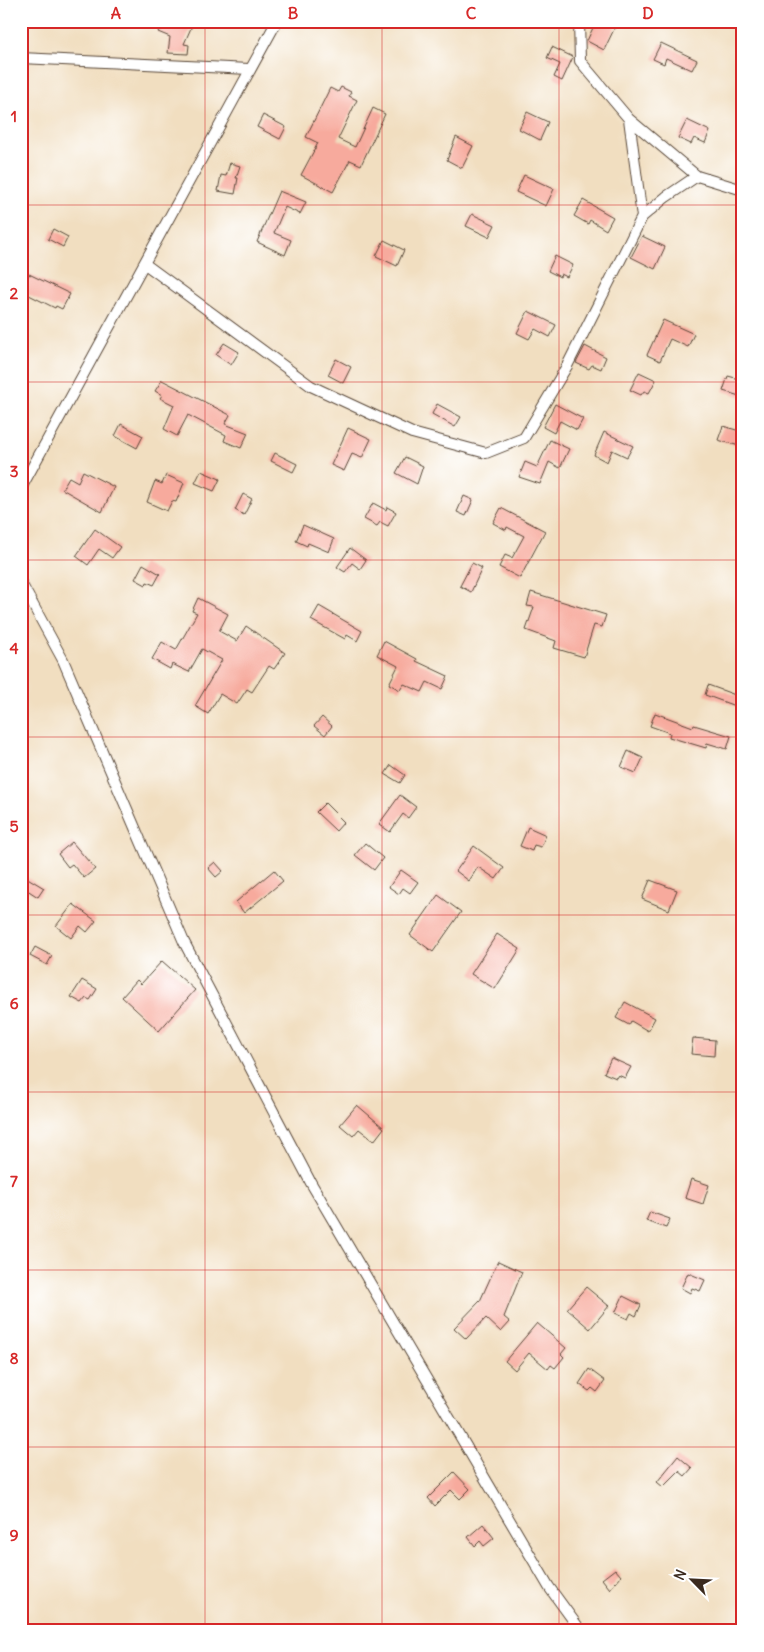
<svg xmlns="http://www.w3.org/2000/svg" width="764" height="1652" viewBox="0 0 764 1652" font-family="Delius,sans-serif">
<rect width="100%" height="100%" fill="#fff"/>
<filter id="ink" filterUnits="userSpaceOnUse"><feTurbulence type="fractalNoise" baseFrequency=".02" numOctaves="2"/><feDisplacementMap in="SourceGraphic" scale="10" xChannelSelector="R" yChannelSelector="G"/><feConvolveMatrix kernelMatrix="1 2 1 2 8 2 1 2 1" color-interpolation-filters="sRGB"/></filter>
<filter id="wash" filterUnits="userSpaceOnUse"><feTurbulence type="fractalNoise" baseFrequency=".0096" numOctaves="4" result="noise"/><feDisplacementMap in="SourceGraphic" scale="20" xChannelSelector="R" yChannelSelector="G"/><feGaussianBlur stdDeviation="1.12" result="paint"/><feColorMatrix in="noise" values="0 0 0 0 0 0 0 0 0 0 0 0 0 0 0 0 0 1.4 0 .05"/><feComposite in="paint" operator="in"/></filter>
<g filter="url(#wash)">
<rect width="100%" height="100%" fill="#f1dec0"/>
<g id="blocks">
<path fill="#f7aa9d" d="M 163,21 L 194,21 L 184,44 L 189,45 L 188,54 L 168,53 L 170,37 L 158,32 Z
M 596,21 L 618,21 L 604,50 L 587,41 Z
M 661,43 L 697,60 L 692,70 L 666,58 L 664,64 L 653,59 Z
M 552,47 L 573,57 L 562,81 L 554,77 L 560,64 L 547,58 Z
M 341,87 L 351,92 L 349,96 L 357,100 L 338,139 L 355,147 L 373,108 L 385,114 L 361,165 L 350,160 L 333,192 L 301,175 L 318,143 L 306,137 L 330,88 L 338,92 Z
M 527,112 L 548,122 L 540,140 L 519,129 Z
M 263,115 L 286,127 L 280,139 L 257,127 Z
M 687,120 L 710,131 L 705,143 L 694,138 L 691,144 L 678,138 Z
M 456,137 L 473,146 L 462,168 L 447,160 Z
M 230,163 L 240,166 L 236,178 L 238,178 L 235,194 L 218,191 L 221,175 L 226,176 Z
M 524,175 L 554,189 L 546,206 L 516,192 Z
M 279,191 L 306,202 L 300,214 L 285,207 L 274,233 L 291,240 L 285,255 L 257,242 Z
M 583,200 L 613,217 L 606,230 L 590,220 L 588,224 L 574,216 Z
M 472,214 L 495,225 L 489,237 L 466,226 Z
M 53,229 L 68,237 L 63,247 L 48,239 Z
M 642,236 L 665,247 L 655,269 L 631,257 Z
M 384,240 L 404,250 L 397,266 L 376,256 Z
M 555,256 L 573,265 L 567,277 L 561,274 L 560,277 L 548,271 Z
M 29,274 L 70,294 L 62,309 L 56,306 L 55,308 L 21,291 Z
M 528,311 L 556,325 L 550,337 L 535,329 L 529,339 L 517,333 Z
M 663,320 L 694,334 L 688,347 L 670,339 L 660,361 L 647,355 Z
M 224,343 L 239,352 L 231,365 L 216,355 Z
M 585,346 L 606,357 L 601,369 L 592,365 L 589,369 L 576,363 Z
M 336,359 L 351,367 L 343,383 L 328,375 Z
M 639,372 L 656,380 L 649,393 L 644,391 L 641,395 L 630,390 Z
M 728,376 L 743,380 L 743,397 L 723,391 Z
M 162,380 L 230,415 L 225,424 L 248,433 L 241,448 L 224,441 L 226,435 L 188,415 L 177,436 L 164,429 L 174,405 L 160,398 L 162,395 L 155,391 Z
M 437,404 L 461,417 L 455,427 L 432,414 Z
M 555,404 L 583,419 L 577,430 L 560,421 L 554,433 L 543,427 Z
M 121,424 L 143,436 L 137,448 L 115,436 Z
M 723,426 L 743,432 L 743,447 L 718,440 Z
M 348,428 L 371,439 L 362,458 L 352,454 L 344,471 L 331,465 Z
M 604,432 L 633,446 L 627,457 L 612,450 L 607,462 L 594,455 Z
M 550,440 L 569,449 L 560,468 L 549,462 L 540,484 L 519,477 L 525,462 L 537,467 Z
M 275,453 L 297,464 L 293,472 L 271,461 Z
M 405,457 L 423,466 L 417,484 L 396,473 Z
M 83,471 L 114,487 L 102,512 L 62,489 L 69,477 L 78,482 Z
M 201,471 L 220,479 L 214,491 L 195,483 Z
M 166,475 L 184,483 L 176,502 L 172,501 L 167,511 L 147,502 L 155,481 L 162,484 Z
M 243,494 L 252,499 L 244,515 L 235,510 Z
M 464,496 L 473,500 L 466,516 L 457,512 Z
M 373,503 L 386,510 L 387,507 L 396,512 L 388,526 L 380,522 L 377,526 L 364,519 Z
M 501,508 L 545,531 L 520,578 L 499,567 L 505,555 L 512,558 L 524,536 L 507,527 L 506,530 L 493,523 Z
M 303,525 L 334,539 L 329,552 L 308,543 L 307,546 L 296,541 Z
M 95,529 L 120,547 L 112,558 L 99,549 L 88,565 L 76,556 Z
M 350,548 L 366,560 L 360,569 L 352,563 L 345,572 L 337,567 Z
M 472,563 L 482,568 L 471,592 L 460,586 Z
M 143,564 L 160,574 L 154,585 L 147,582 L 146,585 L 135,579 Z
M 531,592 L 606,615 L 602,627 L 594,625 L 584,657 L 554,648 L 556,641 L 526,630 L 534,607 L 527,606 Z
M 198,598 L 228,614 L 219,631 L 237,641 L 246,626 L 285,653 L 274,669 L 269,666 L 252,692 L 247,689 L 237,704 L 220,694 L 208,714 L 195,706 L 222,660 L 202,649 L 189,672 L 172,664 L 170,669 L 152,659 L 162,642 L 176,650 L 197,613 L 192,611 Z
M 319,606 L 362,631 L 357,641 L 347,635 L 345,639 L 311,620 Z
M 384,641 L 417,659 L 416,661 L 448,676 L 442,689 L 427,682 L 422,692 L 404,684 L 400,690 L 389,684 L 398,666 L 377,655 Z
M 708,685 L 738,696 L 735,706 L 705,695 Z
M 655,713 L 693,727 L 694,725 L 731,736 L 727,749 L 707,743 L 706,748 L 669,737 L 670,733 L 650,726 Z
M 322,717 L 332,726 L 325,735 L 314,726 Z
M 628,751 L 643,758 L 636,773 L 621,767 Z
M 391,765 L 405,775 L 400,783 L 385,774 Z
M 400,795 L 416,807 L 408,818 L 403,814 L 390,832 L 379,824 Z
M 325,803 L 344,822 L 336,831 L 316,812 Z
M 528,827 L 546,835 L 541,847 L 534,845 L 532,851 L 520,846 Z
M 72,842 L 95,869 L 84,878 L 72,864 L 68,867 L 58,854 Z
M 365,843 L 383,858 L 374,870 L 355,855 Z
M 474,846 L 504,868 L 496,879 L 478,867 L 469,881 L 456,871 Z
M 215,862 L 223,871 L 216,877 L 208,868 Z
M 274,870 L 283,881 L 244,913 L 236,902 Z
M 401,870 L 418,882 L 410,893 L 403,888 L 399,894 L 389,887 Z
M 21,874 L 44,888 L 38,897 L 21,886 Z
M 650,880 L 677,890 L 669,910 L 642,899 Z
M 438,895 L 461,912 L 433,952 L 410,935 Z
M 73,904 L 96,921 L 87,932 L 80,926 L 71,938 L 56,926 Z
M 497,934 L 520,949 L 495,989 L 471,974 Z
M 35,947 L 52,956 L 47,965 L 30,956 Z
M 162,961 L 195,990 L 159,1031 L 122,997 L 137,980 L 141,984 Z
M 82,980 L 97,989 L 90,1000 L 86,998 L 82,1003 L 71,997 Z
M 625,1002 L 655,1018 L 648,1031 L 631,1021 L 629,1025 L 616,1018 Z
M 693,1038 L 715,1040 L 714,1056 L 691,1054 Z
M 611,1058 L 631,1067 L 625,1078 L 618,1075 L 616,1078 L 604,1073 Z
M 357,1105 L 384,1128 L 374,1141 L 359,1129 L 353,1136 L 340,1125 Z
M 691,1179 L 709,1185 L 703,1204 L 685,1198 Z
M 650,1212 L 670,1219 L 666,1228 L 646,1221 Z
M 498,1261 L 522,1272 L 504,1317 L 510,1322 L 501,1332 L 486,1318 L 466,1339 L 454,1328 L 480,1301 Z
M 688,1273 L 705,1280 L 700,1291 L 692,1288 L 690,1293 L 681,1288 Z
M 586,1287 L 609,1306 L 590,1329 L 567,1309 Z
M 623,1296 L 641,1305 L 636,1316 L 631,1313 L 628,1319 L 615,1313 Z
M 537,1323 L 566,1348 L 561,1354 L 564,1357 L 555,1368 L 551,1365 L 548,1369 L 529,1353 L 515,1370 L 505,1361 Z
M 589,1369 L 605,1381 L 597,1392 L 592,1388 L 589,1391 L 579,1384 Z
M 678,1456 L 692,1468 L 685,1476 L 679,1471 L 663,1487 L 657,1482 Z
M 454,1472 L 470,1489 L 460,1499 L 451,1490 L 435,1506 L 428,1498 Z
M 483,1524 L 494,1538 L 484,1546 L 480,1541 L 475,1546 L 468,1537 Z
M 615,1569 L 621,1576 L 610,1589 L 602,1579 Z"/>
</g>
</g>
<g filter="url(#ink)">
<use href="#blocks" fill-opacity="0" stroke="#564536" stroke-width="1"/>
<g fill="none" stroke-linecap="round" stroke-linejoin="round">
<g stroke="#564536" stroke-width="12">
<path id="minor" d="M 579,21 L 580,61 L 629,119 L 697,176
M 21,58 L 249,69
M 642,217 L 666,197 L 697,176 L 743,190
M 145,264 L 311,386 L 412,433 L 486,453 L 524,438 L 567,366 L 642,217 L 629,119
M 21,488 L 277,21
M 21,583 L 63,660 L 184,942 L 311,1183 L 549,1587 L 581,1631"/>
</g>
<use href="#minor" stroke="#fff" stroke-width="10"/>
</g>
</g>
<path fill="none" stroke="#d62828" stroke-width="1" stroke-opacity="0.55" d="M 205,21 L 205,1631M 382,21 L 382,1631M 559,21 L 559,1631M 21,205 L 743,205M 21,382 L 743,382M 21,560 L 743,560M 21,737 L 743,737M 21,915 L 743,915M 21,1092 L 743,1092M 21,1270 L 743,1270M 21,1447 L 743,1447"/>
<rect width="764" height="1652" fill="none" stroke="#fff" stroke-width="55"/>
<g transform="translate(692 1580) rotate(294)" stroke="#ffffff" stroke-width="4" paint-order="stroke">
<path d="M0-4L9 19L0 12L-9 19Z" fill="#3b2a1e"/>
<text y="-8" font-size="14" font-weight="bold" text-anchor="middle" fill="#3b2a1e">N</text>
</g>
<rect x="28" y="28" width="708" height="1596" fill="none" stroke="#d62828" stroke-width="2"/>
<g font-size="16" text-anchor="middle" font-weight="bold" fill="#d62828">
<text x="116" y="19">A</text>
<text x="293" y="19">B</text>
<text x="471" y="19">C</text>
<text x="648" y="19">D</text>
<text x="14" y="122">1</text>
<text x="14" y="299">2</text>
<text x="14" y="477">3</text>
<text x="14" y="654">4</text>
<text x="14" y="832">5</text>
<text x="14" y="1009">6</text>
<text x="14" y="1187">7</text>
<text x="14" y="1364">8</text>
<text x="14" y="1541">9</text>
</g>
</svg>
